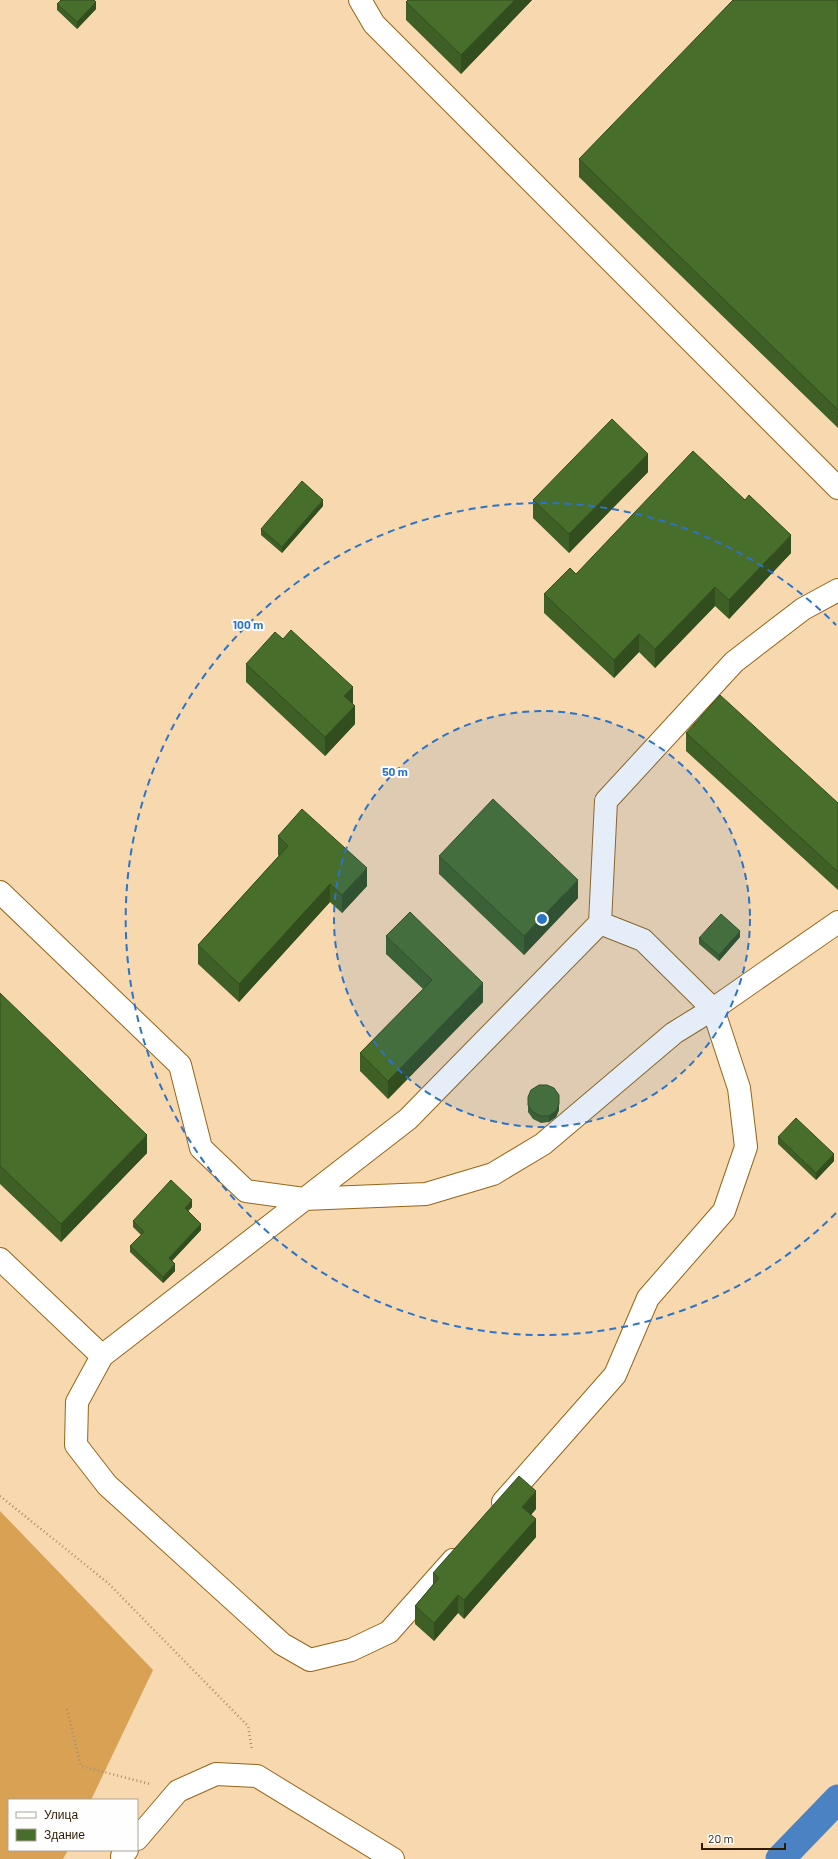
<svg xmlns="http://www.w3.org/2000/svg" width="838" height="1859" viewBox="0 0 838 1859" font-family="Barlow,sans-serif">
<rect width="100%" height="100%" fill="#f7d8af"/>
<path fill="#d8a153" d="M 0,1511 L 153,1670 L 91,1800 L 9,1800 L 9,1850 L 68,1850 L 63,1859 L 0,1859 Z"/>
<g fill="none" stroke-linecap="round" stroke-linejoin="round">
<path stroke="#4b82c3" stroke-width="29" d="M 780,1859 L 838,1799"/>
<g stroke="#95661a" stroke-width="24">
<path id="minor" d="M 360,0 L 374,24 L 838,488
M 0,892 L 180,1065 L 201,1148 L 246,1191 L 304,1199 L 426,1194 L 493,1174 L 543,1144 L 674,1033 L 713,1009 L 838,922
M 0,1259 L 102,1356
M 503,1502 L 615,1375 L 648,1298 L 724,1211 L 746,1147 L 739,1088 L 713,1009 L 643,940 L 600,923
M 453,1560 L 389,1632 L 351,1650 L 310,1660 L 282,1644 L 107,1485 L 76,1445 L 77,1402 L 102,1356 L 408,1119 L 600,923 L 606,801 L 734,662 L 803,609 L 838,590
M 137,1839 L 178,1791 L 216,1774 L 257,1776 L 393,1859
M 122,1856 L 127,1850"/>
</g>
<path stroke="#a88e6a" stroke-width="2.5" stroke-dasharray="1 3" stroke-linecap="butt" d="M 0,1496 L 108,1583 L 248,1726 L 252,1750
M 67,1709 L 81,1766 L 150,1784"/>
<use href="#minor" stroke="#fff" stroke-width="22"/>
</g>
<path fill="#3e5f25" d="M 532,0 L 461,74 L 406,20 L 406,2 Z
M 838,0 L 838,428 L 579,177 L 579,159 Z
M 57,4 L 96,9 L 77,29 L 57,10 Z
M 648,472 L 569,553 L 533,518 L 533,500 Z
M 323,506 L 282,553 L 261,535 L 261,529 Z
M 791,553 L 729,619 L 715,606 L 655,668 L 639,652 L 614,678 L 544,613 L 544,594 L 576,574 Z
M 246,664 L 353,704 L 355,724 L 325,756 L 246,682 Z
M 686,733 L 838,803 L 838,890 L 686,751 Z
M 278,836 L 367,886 L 342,913 L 330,902 L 239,1002 L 198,964 L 198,945 L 279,856 L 278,855 Z
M 439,856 L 578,898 L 524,955 L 439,874 Z
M 386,936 L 483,1002 L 388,1099 L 360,1071 L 360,1053 L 423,989 L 386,954 Z
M 740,937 L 719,961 L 699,944 L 699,938 Z
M 0,993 L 147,1153 L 61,1242 L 0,1184 Z
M 528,1097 L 559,1110 L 556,1117 L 549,1122 L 541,1123 L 533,1119 L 528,1112 Z
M 778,1137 L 834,1161 L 816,1180 L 778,1144 Z
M 192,1207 L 188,1211 L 201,1230 L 172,1261 L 175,1271 L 163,1283 L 130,1252 L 130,1246 L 141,1235 L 133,1227 L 133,1221 Z
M 536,1509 L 531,1515 L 536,1537 L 464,1619 L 458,1613 L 434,1641 L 415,1624 L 415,1606 L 433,1584 L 433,1573 Z"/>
<path fill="#324d1e" d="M 515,0 L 532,0 L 461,74 L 461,55 Z
M 96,2 L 96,9 L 77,29 L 77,22 Z
M 648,454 L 648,472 L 569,553 L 569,534 Z
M 323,500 L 323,506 L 282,553 L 282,547 Z
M 791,535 L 791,553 L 729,619 L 729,600 Z
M 715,587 L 715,606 L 655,668 L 655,649 Z
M 639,634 L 639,652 L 614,678 L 614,660 Z
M 353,687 L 353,705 L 344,696 Z
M 355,706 L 355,724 L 325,756 L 325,737 Z
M 367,868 L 367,886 L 342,913 L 342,895 Z
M 578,880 L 578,898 L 524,955 L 524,936 Z
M 330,884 L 330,902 L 239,1002 L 239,984 Z
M 740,931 L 740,937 L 719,961 L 719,955 Z
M 483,983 L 483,1002 L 388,1099 L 388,1081 Z
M 559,1104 L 559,1110 L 556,1117 L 549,1122 L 549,1116 Z
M 147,1135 L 147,1153 L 61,1242 L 61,1224 Z
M 834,1154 L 834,1161 L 816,1180 L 816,1173 Z
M 192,1200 L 192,1207 L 185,1214 L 185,1208 Z
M 201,1224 L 201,1230 L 169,1264 L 169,1258 Z
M 175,1264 L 175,1271 L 163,1283 L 163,1277 Z
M 536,1491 L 536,1509 L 522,1525 L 522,1507 Z
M 536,1519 L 536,1537 L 464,1619 L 464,1600 Z
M 458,1595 L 458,1613 L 434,1641 L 434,1623 Z"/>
<path fill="#486e2b" stroke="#324d1e" d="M 61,0 L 94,0 L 96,2 L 77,22 L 57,4 Z
M 408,0 L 515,0 L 461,55 L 406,2 Z
M 733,0 L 838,0 L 838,410 L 579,159 Z
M 612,419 L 648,454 L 569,534 L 533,500 Z
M 693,451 L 745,500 L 749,495 L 791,535 L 729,600 L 715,587 L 655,649 L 639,634 L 614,660 L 544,594 L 570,568 L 576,574 Z
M 302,481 L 323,500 L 282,547 L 261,529 Z
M 291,630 L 353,687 L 344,696 L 355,706 L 325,737 L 246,664 L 275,632 L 283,639 Z
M 720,695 L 838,803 L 838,872 L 686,733 Z
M 493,799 L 578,880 L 524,936 L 439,856 Z
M 302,809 L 367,868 L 342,895 L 330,884 L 239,984 L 198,945 L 288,846 L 278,836 Z
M 410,912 L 483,983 L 388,1081 L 360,1053 L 432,980 L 386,936 Z
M 721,914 L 740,931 L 719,955 L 699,938 Z
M 0,993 L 147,1135 L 61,1224 L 0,1166 Z
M 539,1085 L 547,1085 L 554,1088 L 559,1095 L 559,1104 L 556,1111 L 549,1116 L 541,1116 L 533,1112 L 528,1105 L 528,1097 L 531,1090 Z
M 796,1118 L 834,1154 L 816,1173 L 778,1137 Z
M 171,1180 L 192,1200 L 185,1208 L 201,1224 L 169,1258 L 175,1264 L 163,1277 L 130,1246 L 144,1232 L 133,1221 Z
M 519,1476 L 536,1491 L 522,1507 L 536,1519 L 464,1600 L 458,1595 L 434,1623 L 415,1606 L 439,1578 L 433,1573 Z"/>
<circle cx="542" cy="919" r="208" fill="#2c74c5" fill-opacity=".12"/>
<g fill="none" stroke="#2c74c5" stroke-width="2" stroke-dasharray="7 5">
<circle cx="542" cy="919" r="208"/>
<path d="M836 1213A416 416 0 1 1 836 625"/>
</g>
<circle cx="542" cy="919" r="6" fill="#2c74c5" stroke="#fefefe" stroke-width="2"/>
<g font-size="12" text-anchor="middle" font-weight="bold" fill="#2c74c5" stroke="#fefefe" stroke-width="4" stroke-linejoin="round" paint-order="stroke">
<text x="248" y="629">100 m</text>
<text x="395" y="776">50 m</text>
</g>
<rect x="8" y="1799" width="130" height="52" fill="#fefefe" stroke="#aba398"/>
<rect x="16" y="1812" width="20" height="6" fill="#ffffff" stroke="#aba398"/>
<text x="44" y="1819" font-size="12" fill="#2f1b00">Улица</text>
<rect x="16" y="1829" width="20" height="12" fill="#486e2b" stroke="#aba398"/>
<text x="44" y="1839" font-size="12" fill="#2f1b00">Здание</text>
<path d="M702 1843v6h83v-6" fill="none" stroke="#2f1b00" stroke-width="2"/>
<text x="708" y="1843" font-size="12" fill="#2f1b00" stroke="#fefefe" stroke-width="3" paint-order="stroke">20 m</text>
</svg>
